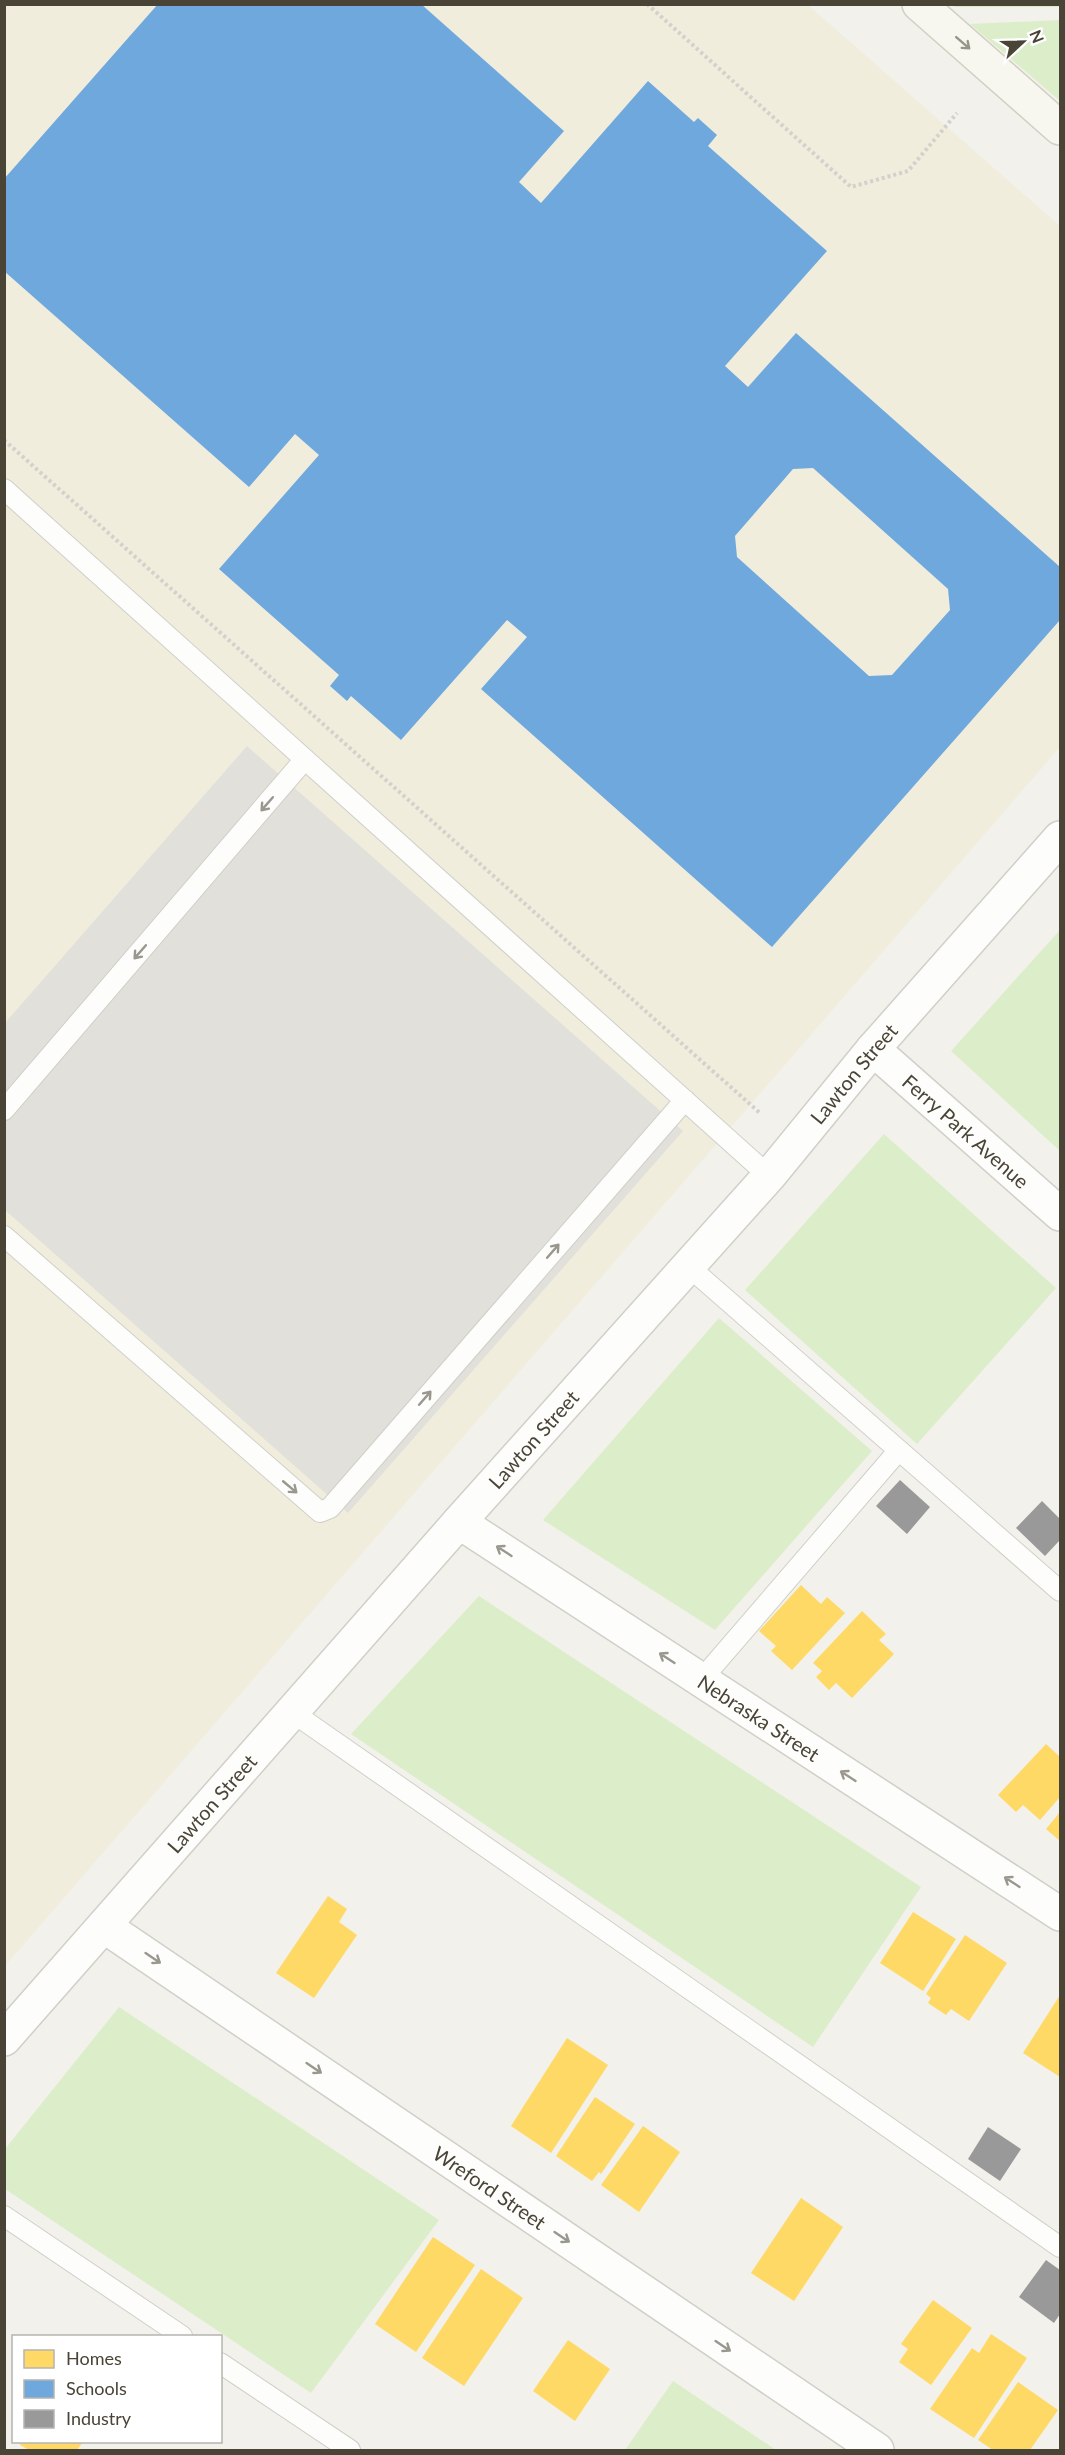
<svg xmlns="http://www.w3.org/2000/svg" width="1065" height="2455" viewBox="0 0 1065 2455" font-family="Lato,sans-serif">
<rect width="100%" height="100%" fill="#f2f1eb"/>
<path fill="#f0eddd" d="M 5,5 L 808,5 L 1060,226 L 1060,747 L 5,1966 Z"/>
<path fill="#dceec9" d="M 1060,4 L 1060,7 L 955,7 L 953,5 Z
M 1060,20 L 1060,101 L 970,24 Z
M 1060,930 L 1060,1151 L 951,1051 Z
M 884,1134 L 1056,1288 L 917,1444 L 745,1290 Z
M 719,1318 L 872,1451 L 715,1630 L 543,1520 Z
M 479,1596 L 921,1887 L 813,2047 L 351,1734 Z
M 119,2007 L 439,2220 L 311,2393 L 5,2189 L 5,2149 Z
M 673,2381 L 776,2450 L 625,2450 Z"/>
<path fill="#e1e0da" d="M 247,746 L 683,1131 L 348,1513 L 5,1210 L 5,1023 Z"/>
<path fill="#ffd966" d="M 801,1585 L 821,1604 L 827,1597 L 845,1613 L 792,1670 L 771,1651 L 776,1646 L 759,1631 Z
M 862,1611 L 886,1634 L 879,1640 L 894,1654 L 852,1698 L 836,1683 L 829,1690 L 816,1677 L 822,1671 L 813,1663 Z
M 1046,1744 L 1060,1757 L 1060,1797 L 1040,1820 L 1023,1805 L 1016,1812 L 998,1795 Z
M 1060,1812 L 1060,1841 L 1046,1829 Z
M 328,1896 L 347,1909 L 339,1922 L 357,1935 L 314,1998 L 276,1973 Z
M 913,1912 L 956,1939 L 923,1991 L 880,1963 Z
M 965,1935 L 1007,1963 L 969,2021 L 951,2009 L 946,2015 L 928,2003 L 931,1998 L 926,1994 Z
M 1060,1995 L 1060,2077 L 1023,2053 Z
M 567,2038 L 608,2065 L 551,2153 L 511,2126 Z
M 595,2097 L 635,2124 L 601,2174 L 599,2172 L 592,2181 L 556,2156 Z
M 643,2126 L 680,2152 L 639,2212 L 601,2185 Z
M 801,2198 L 843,2227 L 794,2301 L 751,2273 Z
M 433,2237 L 475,2265 L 416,2352 L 375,2324 Z
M 481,2269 L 523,2298 L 464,2386 L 422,2358 Z
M 933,2300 L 972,2328 L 931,2385 L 899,2362 L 908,2349 L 901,2344 Z
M 991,2334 L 1027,2358 L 974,2438 L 930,2409 L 972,2348 L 979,2353 Z
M 568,2340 L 610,2369 L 575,2421 L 533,2391 Z
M 1018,2382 L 1058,2410 L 1030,2450 L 993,2450 L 978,2440 Z
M 22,2442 L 83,2442 L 77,2450 L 29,2450 L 20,2445 Z"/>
<path fill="#6fa8dc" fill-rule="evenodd" d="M 158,4 L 421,4 L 564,131 L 519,182 L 541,203 L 648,81 L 694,122 L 698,118 L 717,135 L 708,146 L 827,251 L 725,366 L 748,387 L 796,333 L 1060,567 L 1060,620 L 772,947 L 481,689 L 527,637 L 507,620 L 401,740 L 351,696 L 347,701 L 330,686 L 339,675 L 219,569 L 319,455 L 295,434 L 249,487 L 4,271 L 4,179 ZM 813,468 L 948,589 L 950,610 L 892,675 L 869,676 L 737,557 L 735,536 L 793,469 Z"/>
<path fill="#999" d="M 900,1480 L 930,1507 L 907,1534 L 876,1506 Z
M 1042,1501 L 1060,1519 L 1060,1540 L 1045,1556 L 1016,1528 Z
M 988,2127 L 1021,2149 L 1000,2181 L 968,2159 Z
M 1046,2260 L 1060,2270 L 1060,2314 L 1054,2323 L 1019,2297 Z"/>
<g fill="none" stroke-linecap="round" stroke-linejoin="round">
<g stroke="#d0cfc8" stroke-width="22">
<path id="service" d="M 4,489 L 769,1176
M 4,1110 L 305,759
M 4,1236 L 320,1512 L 330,1508 L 685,1100
M 688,1266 L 1060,1591
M 701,1680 L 899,1450
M 292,1712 L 1060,2247
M 4,2216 L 182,2336
M 220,2363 L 350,2450"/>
</g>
<g stroke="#d0cfc8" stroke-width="36">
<g id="minor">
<path id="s1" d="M 873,1049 L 1060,1214"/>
<path id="s2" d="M 459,1522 L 1060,1914"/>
<path id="s3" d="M 104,1926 L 877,2450"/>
<path id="s4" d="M 4,2039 L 459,1522 L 769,1176 L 873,1049 L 1060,838"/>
</g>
</g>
<g stroke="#d2cfc2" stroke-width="36">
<path id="secondary" d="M 919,4 L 1060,128"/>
</g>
<path stroke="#d2d1ca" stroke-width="4" stroke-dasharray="3 3" stroke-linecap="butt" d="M 647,4 L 851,187 L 908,171 L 957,113
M 4,440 L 761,1114"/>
<use href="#service" stroke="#fdfdfc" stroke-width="20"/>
<use href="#minor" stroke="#fdfdfc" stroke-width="33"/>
<use href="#secondary" stroke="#f7f6ef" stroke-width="33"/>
</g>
<defs><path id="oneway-shaft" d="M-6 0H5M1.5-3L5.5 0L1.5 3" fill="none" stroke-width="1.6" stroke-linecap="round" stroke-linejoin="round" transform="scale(1.5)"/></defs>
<use stroke="#979489" href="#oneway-shaft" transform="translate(963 43) rotate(41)"/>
<g stroke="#9a978f">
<use href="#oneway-shaft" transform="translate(267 804) rotate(131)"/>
<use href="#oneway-shaft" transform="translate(140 952) rotate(131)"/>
<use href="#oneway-shaft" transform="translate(553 1251) rotate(-49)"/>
<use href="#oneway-shaft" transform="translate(425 1398) rotate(-49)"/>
<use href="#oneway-shaft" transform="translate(290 1487) rotate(40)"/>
<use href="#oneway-shaft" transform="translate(504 1551) rotate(-147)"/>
<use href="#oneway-shaft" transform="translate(667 1658) rotate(-147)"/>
<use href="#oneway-shaft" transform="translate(848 1776) rotate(-147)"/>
<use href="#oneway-shaft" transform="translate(1012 1882) rotate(-147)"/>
<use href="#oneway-shaft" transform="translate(153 1958) rotate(34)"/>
<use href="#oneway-shaft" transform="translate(314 2068) rotate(34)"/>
<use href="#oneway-shaft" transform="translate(562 2237) rotate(34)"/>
<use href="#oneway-shaft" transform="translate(723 2346) rotate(34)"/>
</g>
<g text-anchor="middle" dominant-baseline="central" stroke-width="6" stroke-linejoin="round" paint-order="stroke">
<g font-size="20" fill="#494436" stroke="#fff">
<text stroke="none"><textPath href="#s4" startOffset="1286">Lawton Street</textPath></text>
<text stroke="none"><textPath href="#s1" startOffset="124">Ferry Park Avenue</textPath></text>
<text stroke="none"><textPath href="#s4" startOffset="800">Lawton Street</textPath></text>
<text stroke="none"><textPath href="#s2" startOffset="358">Nebraska Street</textPath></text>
<text stroke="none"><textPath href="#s4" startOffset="314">Lawton Street</textPath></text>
<text stroke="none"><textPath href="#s3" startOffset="466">Wreford Street</textPath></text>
</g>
</g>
<rect width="1065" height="2455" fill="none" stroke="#494436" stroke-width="12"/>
<rect x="12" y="2335" width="210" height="108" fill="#ffffff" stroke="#b6b4af" stroke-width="1.5"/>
<rect x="24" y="2350" width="30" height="18" fill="#ffd966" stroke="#b6b4af" stroke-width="1.5"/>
<text x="66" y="2365" font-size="18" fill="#494436">Homes</text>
<rect x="24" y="2380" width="30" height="18" fill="#6fa8dc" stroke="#b6b4af" stroke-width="1.5"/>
<text x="66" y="2395" font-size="18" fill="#494436">Schools</text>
<rect x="24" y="2410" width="30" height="18" fill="#999999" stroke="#b6b4af" stroke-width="1.5"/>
<text x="66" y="2425" font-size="18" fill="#494436">Industry</text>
<g transform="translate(1023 42) rotate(68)" stroke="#ffffff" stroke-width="4.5" paint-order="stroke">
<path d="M0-4.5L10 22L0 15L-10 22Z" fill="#494436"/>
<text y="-9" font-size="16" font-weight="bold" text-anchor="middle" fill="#494436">N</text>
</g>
</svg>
